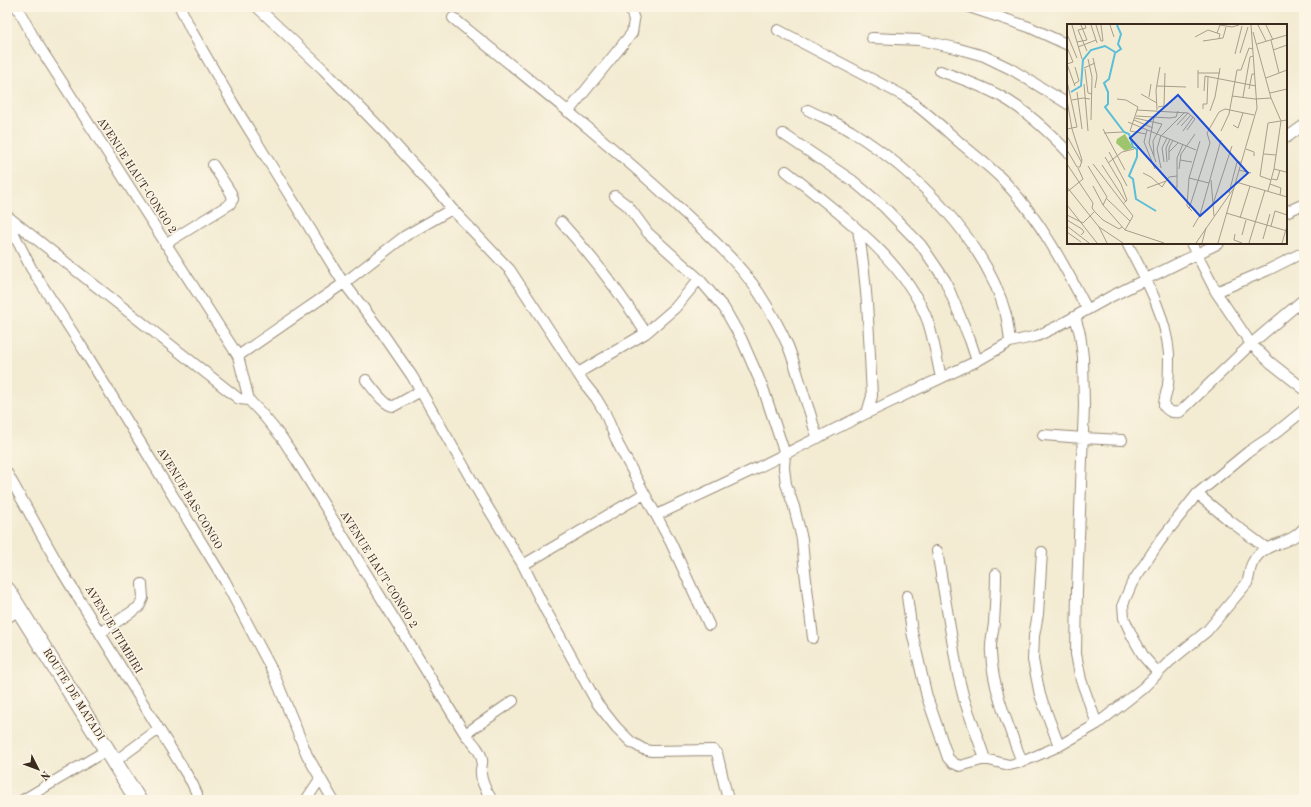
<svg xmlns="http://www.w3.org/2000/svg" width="1311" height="807" viewBox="0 0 1311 807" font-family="'Old Standard TT',serif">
<rect width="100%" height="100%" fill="#fcf5e5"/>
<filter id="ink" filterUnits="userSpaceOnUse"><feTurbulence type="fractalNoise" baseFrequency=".025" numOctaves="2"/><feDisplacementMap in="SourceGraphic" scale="8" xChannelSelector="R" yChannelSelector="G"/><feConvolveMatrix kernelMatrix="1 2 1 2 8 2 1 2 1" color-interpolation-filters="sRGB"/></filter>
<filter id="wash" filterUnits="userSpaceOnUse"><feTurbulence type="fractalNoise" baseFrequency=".012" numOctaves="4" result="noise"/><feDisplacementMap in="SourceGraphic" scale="16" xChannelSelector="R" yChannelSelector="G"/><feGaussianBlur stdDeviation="0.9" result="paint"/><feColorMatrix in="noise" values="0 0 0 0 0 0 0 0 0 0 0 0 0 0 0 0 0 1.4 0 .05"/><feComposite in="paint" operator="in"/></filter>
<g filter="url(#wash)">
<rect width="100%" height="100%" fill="#f3ebd2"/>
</g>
<g filter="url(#ink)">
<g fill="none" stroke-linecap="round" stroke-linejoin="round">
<g stroke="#978a78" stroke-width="12">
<path id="minor" d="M 17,7 L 35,40 L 238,356
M 180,7 L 192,32 L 234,105 L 341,279 L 381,331 L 412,376 L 482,498 L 523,565 L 545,609 L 597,703 L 616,727 L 631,742 L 643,749 L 651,751 L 713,750 L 717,753 L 728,800
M 257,7 L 323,69 L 383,131 L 440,194 L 452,209
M 969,7 L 1029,27 L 1068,45
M 453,18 C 528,79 605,139 676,205 C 704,231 738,261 759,293 C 770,310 780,328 788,346 C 796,366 801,387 808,407 C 812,417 813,428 818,438
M 778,30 L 904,96 C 924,110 940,125 958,141 C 973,154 988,165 1002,179 C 1038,216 1063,263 1087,309
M 872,38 L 919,40 L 956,48 L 984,56 L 1011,69 L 1068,104
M 940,71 C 962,79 983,86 1002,97 C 1027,111 1049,132 1068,152
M 808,110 C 822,117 837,123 851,131 C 915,171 986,240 1006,315 C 1008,324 1009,333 1010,342
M 568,112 L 632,33 L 634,20 L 630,7
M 783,134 L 853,181 L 884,207 L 921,245 L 945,280 L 970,340 L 977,361
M 1286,138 L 1304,125
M 786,171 C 836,211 906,260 928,322 C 934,340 937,360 941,378
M 615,196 L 628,206 L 648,233 L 699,279 L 724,308 L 741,338 L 763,388 L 785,454 L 784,468 L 786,484 L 794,507 L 802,539 L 804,563 L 813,638
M 1286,212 L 1304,204
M 7,216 L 239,399 L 249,400
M 7,220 L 31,268 L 82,347 L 225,581 L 273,672 L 307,755 L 333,800
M 561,222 C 592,256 620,293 646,333
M 858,230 C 868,285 869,340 872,396 L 867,413
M 1127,243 C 1145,277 1166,315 1169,354 C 1169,364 1169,375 1168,385 C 1167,392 1164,398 1164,406 C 1169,412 1172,413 1180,412 L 1251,344 L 1304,299
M 1191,243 L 1216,292 L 1251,344 L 1271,363 L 1304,389
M 165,244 L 230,204 L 233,199 L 231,193 L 213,165
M 1216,292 L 1268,270 L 1304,252
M 1075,317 L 1080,334 L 1083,357 L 1084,406 L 1077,590 L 1076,654 L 1081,680 L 1097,724
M 578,373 L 646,333 L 675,308 L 699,279
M 366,380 C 372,387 385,407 394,406 L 421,391
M 1043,435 L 1083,438 L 1122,440
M 7,473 L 63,573 L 192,783 L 197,794 L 196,800
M 1197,494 L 1230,521 L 1266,548
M 657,515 L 759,467 L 867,413 L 977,361 L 1010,342 L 1037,336 L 1056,327 L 1110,297 L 1219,243
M 937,551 L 958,675 L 964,699 L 985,759
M 1042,552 L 1038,614 L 1034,636 L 1033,660 L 1040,695 L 1059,746
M 523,565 L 644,494
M 996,574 C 996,590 995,607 994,623 C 993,633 990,643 991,653 C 993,691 1009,727 1022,762
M 907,596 L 912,632 L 927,697 L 948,758 L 953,763 L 960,766 L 985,759 L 1009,765 L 1022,762 L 1059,746 L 1097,724 L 1143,688 L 1170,661 L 1207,631 L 1247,583 C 1250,576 1249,568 1253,562 C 1263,544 1280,546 1295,536 C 1298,534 1301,531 1304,528
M 7,618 L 20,609
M 100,633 L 139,607 L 143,598 L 142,584
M 1158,673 L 1144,657 L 1132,636 L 1124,618 L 1123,604 L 1132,583 L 1160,541 L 1197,494 L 1248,452 L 1272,436 L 1304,410
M 465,734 L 513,701
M 114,762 L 159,729
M 23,800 L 107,750
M 306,800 L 320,779
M 492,800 C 487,792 481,783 481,773 C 480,769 483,764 482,760 C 481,750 471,741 465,734 L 297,461 L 282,438 L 263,415 L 249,400 L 238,356 L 344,283 L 405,236 L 452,209 L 510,270 L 584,383 L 596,398 L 605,413 L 618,444 L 671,543 L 709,625"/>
</g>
<g stroke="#978a78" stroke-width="18">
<path id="primary" d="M 7,590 L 138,800"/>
</g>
<use href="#minor" stroke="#fff" stroke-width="10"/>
<use href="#primary" stroke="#fff" stroke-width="16"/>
</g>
</g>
<g text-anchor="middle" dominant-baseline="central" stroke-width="3" stroke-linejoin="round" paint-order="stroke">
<g font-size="11" fill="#3b2a1e" stroke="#fcf5e5">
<text transform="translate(136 176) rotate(57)">AVENUE HAUT-CONGO 2</text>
<text transform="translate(189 499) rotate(59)">AVENUE BAS-CONGO</text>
<text transform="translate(378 570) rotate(58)">AVENUE HAUT-CONGO 2</text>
<text transform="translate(113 630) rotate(59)">AVENUE ITIMBIRI</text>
<text transform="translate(73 695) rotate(58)">ROUTE DE MATADI</text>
</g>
</g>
<g transform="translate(1067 24)">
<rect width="220" height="220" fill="#f3ebd2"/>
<path d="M 58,110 L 66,124 L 58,127 L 49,119 L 50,115 Z" fill="#9fc46e"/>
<path fill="none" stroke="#5bbed9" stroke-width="2" d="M 50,1 L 54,10 L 51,20 L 54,25 L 48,29 L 42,55 L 37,59 L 41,68 L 41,80 L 38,83 L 57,108 L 62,110 L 66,123 L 70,125 L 70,133 L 62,152 L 66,155 L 69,175 L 89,187M 4,68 L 14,62 L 16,36 L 24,26 L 38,22 L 48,28"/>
<path fill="none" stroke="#a99e8a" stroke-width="1" d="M 5,1 L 15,35M 18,1 L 19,4 L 11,6 L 20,27M 24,1 L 30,19M 29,1 L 34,17 L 36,17 L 34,1M 43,1 L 47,13M 191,1 L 199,17M 199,1 L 206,16M 186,8 L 204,74 L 214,97 L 207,145 L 201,167M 150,9 L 153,1 L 165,3 L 172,1M 0,10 L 10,34M 128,13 L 141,6 L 153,10 L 152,14M 204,16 L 212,49M 136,17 L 156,14 L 159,3M 10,18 L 20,16 L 14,1M 190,20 L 220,11M 0,23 L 6,38 L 0,40M 11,23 L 29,16M 206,26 L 220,21M 173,29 L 181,3M 168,30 L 175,2M 26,34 L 30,52 L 28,64M 21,35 L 25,53 L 24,96M 0,40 L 8,62M 17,44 L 28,39M 18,45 L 21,69 L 25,70M 131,46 L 131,64M 131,49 L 153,49M 138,52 L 189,62M 199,54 L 220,46M 0,57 L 10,103 L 0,105M 7,60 L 12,57 L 8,43M 17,60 L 21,107M 90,62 L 119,63M 182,65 L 185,50 L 188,50M 137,67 L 138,52M 10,68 L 15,105M 203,69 L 220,65M 74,70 L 90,79M 165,72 L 188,75 L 204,74M 82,73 L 84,60M 176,73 L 183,33 L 186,32M 50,75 L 59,76 L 71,83 L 63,107 L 79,110M 0,76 L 5,105 L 15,136 L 13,143 L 10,143 L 0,126M 5,76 L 16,74 L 23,75M 91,83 L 97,82 L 98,49M 136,85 L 136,80 L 140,80 L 141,53M 70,86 L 121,89 L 128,95 L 120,106M 90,86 L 89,66 L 93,43M 143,87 L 148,73 L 153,44M 69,92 L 103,94 L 109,93 L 111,87M 87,93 L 82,119 L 89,138M 68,94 L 95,100 L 86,117 L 87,132M 67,96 L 86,104M 61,98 L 129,126M 110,101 L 121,89M 166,101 L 171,104 L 176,89M 114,102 L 124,91M 36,105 L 58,146M 80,106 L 77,118 L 88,145M 116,107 L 126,93M 154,107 L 162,90 L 170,46 L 174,46 L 182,24 L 186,25M 37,109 L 56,108M 95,111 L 118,88M 0,112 L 15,139M 133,117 L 122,154 L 142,159 L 154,116M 179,125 L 187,128 L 187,132M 42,128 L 60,162M 102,128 L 111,119M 197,130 L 209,131M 38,133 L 54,160 L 60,176 L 56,180M 102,136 L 102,124 L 106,116M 113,136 L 125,138M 97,138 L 95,124 L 100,114M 100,138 L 99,124 L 103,115M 41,139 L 55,128 L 67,125M 0,140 L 26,179 L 25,184 L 28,188 L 36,196 L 52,205 L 55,203M 26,140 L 66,192 L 58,206M 35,141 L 59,178M 21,142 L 40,173 L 36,181M 94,144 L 90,125 L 94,111M 112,145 L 114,130 L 128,110M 207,145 L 219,148M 172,146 L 184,149M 76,149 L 84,153 L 95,163 L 99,157M 122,154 L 120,182 L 125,187M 205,155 L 210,156 L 213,146M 144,156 L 147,192M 204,156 L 193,152 L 201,99 L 220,96M 169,158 L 220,173M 203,160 L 214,164 L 213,171M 26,162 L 36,181 L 58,206 L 97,219M 0,163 L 32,203 L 40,219M 80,164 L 99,157 L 102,153 L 110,152M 110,164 L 110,134 L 116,120M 0,168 L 16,155 L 11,144M 162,169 L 170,138 L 174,138M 40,175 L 63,197M 146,180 L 165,122M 0,181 L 30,219M 122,185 L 143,119 L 140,109 L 152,88 L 158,85 L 187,91M 159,189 L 220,207M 0,191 L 16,199 L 27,188M 173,194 L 183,162M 0,196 L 15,205 L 17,208 L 14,211M 0,202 L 22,219M 204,202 L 208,187 L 220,191M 32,203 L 56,219M 126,203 L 133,191 L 142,159M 0,208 L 14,218M 168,210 L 167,216 L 175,219M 175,211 L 179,196M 196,215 L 203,190M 129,219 L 167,164M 135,219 L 139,204M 151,219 L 190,84 L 184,1M 182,219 L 198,166M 215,219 L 220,202"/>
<path fill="#1d4ed8" fill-opacity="0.15" stroke="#1d4ed8" stroke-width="2" d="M 111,71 L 181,149 L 133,192 L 63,114 Z"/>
<rect width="220" height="220" fill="none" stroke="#3b2a1e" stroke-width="2"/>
</g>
<rect width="1311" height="807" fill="none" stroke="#fcf5e5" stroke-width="24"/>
<g transform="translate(38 769) rotate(132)" stroke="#fcf5e5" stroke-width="3" paint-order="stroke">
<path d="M0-3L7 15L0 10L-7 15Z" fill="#3b2a1e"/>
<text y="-6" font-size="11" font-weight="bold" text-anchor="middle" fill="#3b2a1e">N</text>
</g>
</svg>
